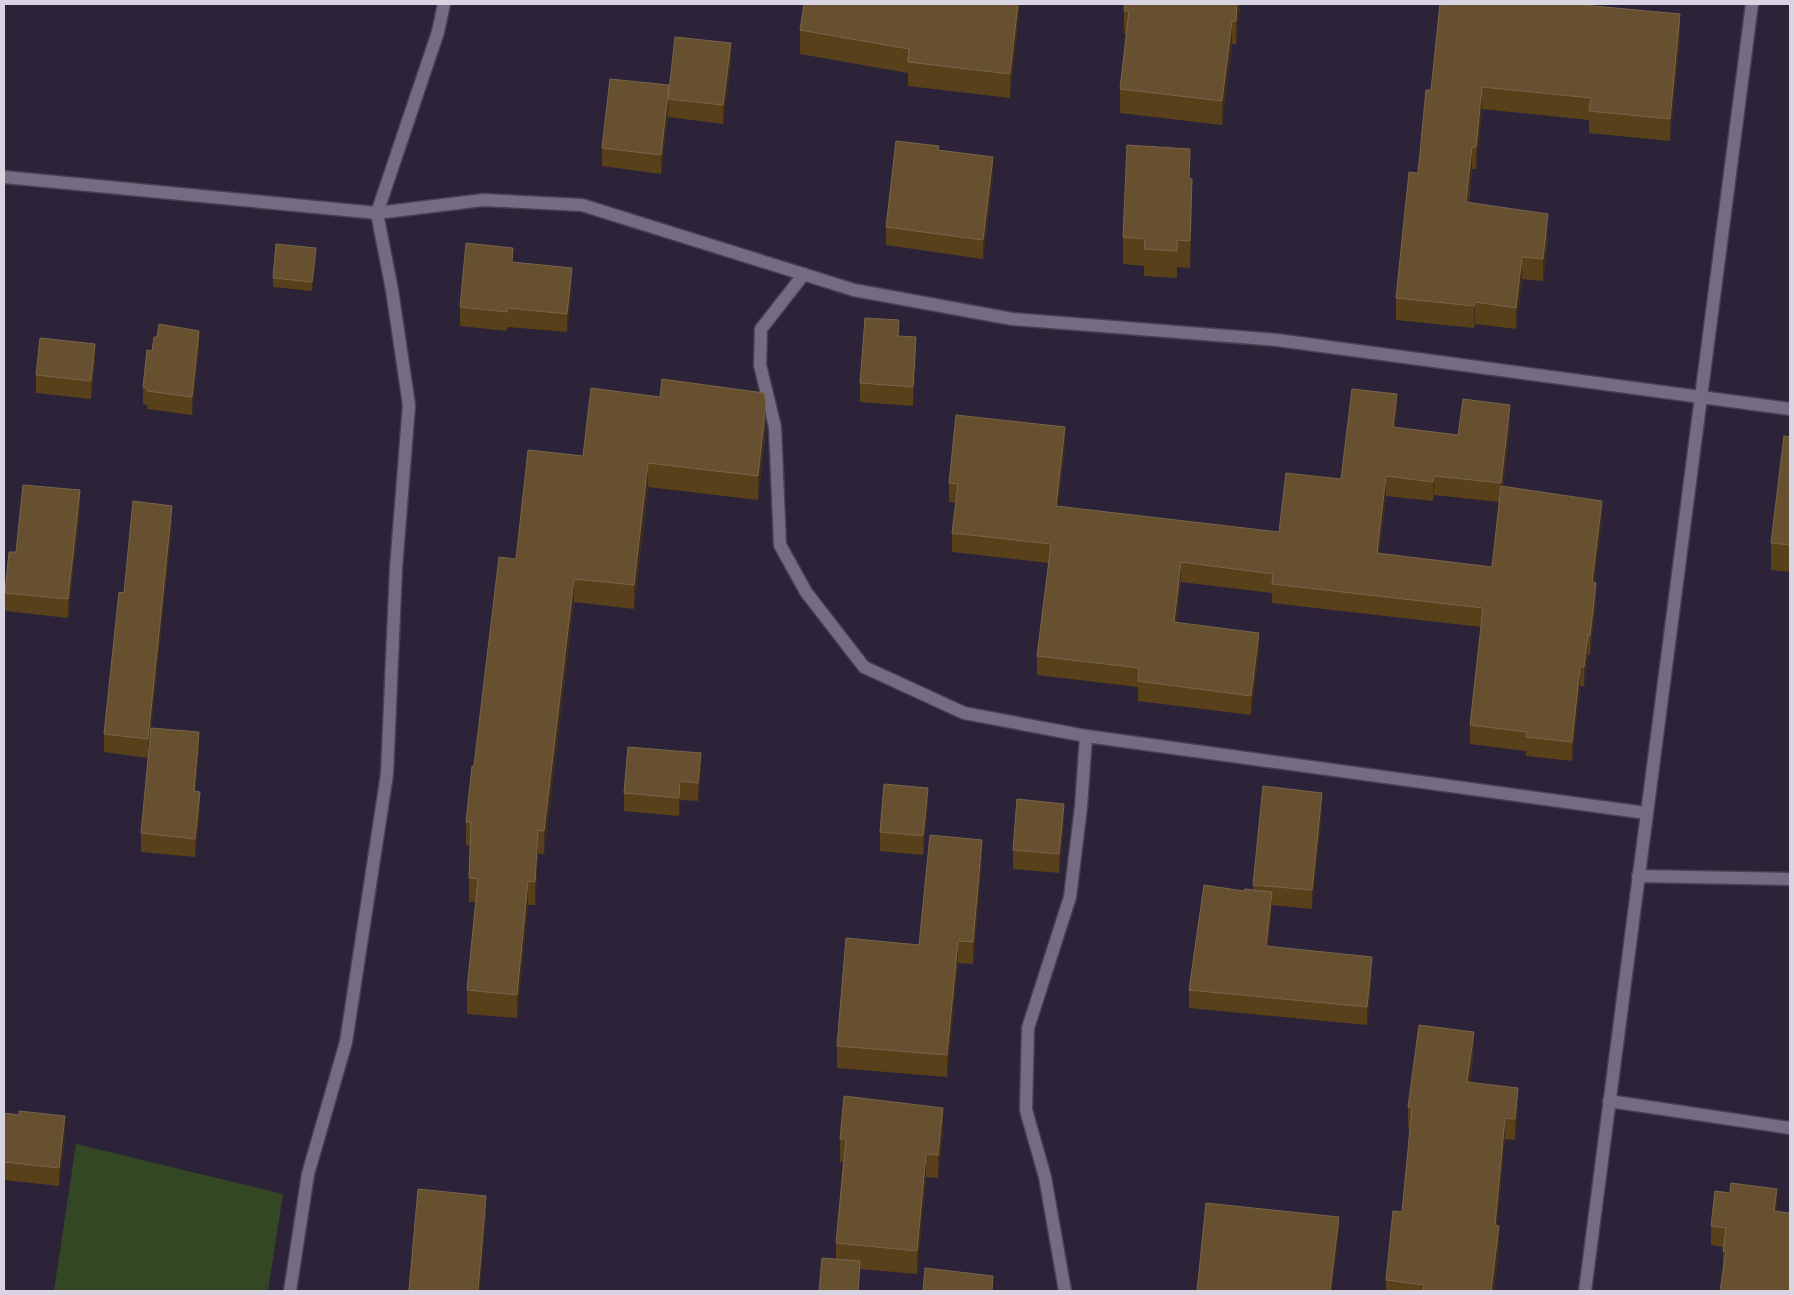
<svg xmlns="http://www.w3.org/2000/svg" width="1794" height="1295" viewBox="0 0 1794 1295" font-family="'Nunito Sans',sans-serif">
<rect width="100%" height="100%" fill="#2c2338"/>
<path fill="#334725" d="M 76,1144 L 283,1194 L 268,1291 L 54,1291 Z"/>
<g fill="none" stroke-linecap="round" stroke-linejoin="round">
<g stroke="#474051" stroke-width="15">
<path id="minor" d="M 4,177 L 377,213 L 483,200 L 582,205 L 854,290 L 1012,319 L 1277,340 L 1790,409
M 804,274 L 761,329 L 760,365 L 775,427 L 780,545 L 806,592 L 864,667 L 964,713 L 1086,736 L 1646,813
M 1638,876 L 1790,879
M 1609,1101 L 1790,1128
M 290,1291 L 308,1174 L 346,1042 L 387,774 L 396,568 L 409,405 L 392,290 L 377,213 L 438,32 L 444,4
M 1065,1291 L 1045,1177 L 1026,1110 L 1028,1028 L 1070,897 L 1081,807 L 1086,736
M 1585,1291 L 1752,4"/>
</g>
<use href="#minor" stroke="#756c84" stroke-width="12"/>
</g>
<path fill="#58401a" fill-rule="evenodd" d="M 1020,4 L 1010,98 L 908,86 L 908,73 L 800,54 L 800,30 Z
M 1240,4 L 1236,45 L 1232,44 L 1222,125 L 1120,113 L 1120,89 L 1126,34 L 1124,34 L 1124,11 Z
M 1584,5 L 1680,36 L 1670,141 L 1589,133 L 1589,120 L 1482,109 L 1476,169 L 1472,169 L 1469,203 L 1548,236 L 1543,281 L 1522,279 L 1516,329 L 1475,324 L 1474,328 L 1396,320 L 1396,298 L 1418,173 L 1431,90 Z
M 731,62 L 723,124 L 668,117 L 668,114 L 661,174 L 602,166 L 602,148 L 669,85 Z
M 939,150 L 993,176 L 983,259 L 886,245 L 886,227 Z
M 1190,179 L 1192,206 L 1190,268 L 1177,267 L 1177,278 L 1144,276 L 1144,266 L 1123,264 L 1123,237 Z
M 316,258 L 312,291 L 273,287 L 273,278 Z
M 513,262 L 572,287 L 567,332 L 507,327 L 507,331 L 460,326 L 460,307 Z
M 899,336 L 916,356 L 913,406 L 860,402 L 860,383 Z
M 199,348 L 192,415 L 147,409 L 147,405 L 143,404 L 143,387 L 152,351 Z
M 95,362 L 91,399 L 36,393 L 36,375 Z
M 1397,413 L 1395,427 L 1458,435 L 1510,424 L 1503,487 L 1602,520 L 1594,582 L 1596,602 L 1590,655 L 1588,655 L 1584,686 L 1580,686 L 1572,761 L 1526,756 L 1526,751 L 1470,744 L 1470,725 L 1481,627 L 1272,603 L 1272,593 L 1181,582 L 1176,623 L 1259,652 L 1251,715 L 1138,701 L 1138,687 L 1037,675 L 1037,656 L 1049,563 L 952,552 L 952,533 L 956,503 L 949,502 L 949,483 L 1065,446 L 1058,506 L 1279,532 L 1341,479 ZM 1434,495 L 1499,502 L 1492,567 L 1379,554 L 1386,496 L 1433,501 Z
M 766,426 L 758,500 L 648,487 L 634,609 L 574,602 L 544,854 L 538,854 L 535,905 L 528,905 L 517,1018 L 467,1014 L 467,990 L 476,902 L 469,902 L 469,878 L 470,846 L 466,845 L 466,822 L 474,766 L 516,559 L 583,456 Z
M 1790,437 L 1790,572 L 1771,570 L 1771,543 Z
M 80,508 L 68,618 L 5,611 L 5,593 L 16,552 Z
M 172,524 L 148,758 L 104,752 L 104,734 L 124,593 Z
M 199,750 L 195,791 L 200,811 L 195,857 L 141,852 L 141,833 Z
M 701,772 L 698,801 L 680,800 L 679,816 L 624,811 L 624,793 Z
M 928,806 L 923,855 L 880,851 L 880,832 Z
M 1322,811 L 1312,909 L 1272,905 L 1268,947 L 1372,976 L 1367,1025 L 1189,1008 L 1189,990 L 1244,891 L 1253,890 L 1253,885 Z
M 1064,822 L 1059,873 L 1013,869 L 1013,850 Z
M 982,862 L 973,964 L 958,963 L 947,1077 L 837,1068 L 837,1046 L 919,945 Z
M 1474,1054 L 1470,1083 L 1518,1109 L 1515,1140 L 1505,1139 L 1497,1225 L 1499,1247 L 1494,1291 L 1386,1291 L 1386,1280 L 1402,1212 L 1410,1129 L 1408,1128 L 1408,1107 Z
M 4,1113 L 65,1135 L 59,1186 L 4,1180 Z
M 943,1131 L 938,1178 L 926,1177 L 917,1274 L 860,1269 L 859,1291 L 819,1291 L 836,1259 L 836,1243 L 843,1162 L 840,1162 L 840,1139 Z
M 1777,1209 L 1723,1271 L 1723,1247 L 1711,1245 L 1711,1226 Z"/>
<path fill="#402e1d" d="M 1018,4 L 1020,4 L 1010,98 L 1010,74 Z
M 1237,4 L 1240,4 L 1236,45 L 1236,21 Z
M 1680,14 L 1680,36 L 1670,141 L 1670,119 Z
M 1232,21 L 1232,44 L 1222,125 L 1222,101 Z
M 731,43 L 731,62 L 723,124 L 723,105 Z
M 669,85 L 668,114 L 661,174 L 661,155 Z
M 1482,87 L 1482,109 L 1476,169 L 1476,147 Z
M 1472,147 L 1472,169 L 1466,224 L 1466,202 Z
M 1190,149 L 1190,176 L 1189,206 L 1189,179 Z
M 993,157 L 993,176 L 983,259 L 983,240 Z
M 1192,179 L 1192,206 L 1190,268 L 1190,241 Z
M 1548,214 L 1548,236 L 1543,281 L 1543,259 Z
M 316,248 L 316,258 L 312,291 L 312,282 Z
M 1522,257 L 1522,279 L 1516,329 L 1516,308 Z
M 572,268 L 572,287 L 567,332 L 567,314 Z
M 1475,302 L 1475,324 L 1474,328 L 1474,306 Z
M 199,331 L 199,348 L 192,415 L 192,397 Z
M 916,337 L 916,356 L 913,406 L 913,387 Z
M 95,344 L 95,362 L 91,399 L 91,381 Z
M 1397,394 L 1397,413 L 1393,446 L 1393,427 Z
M 766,403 L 766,426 L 758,500 L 758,476 Z
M 1510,405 L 1510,424 L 1501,503 L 1501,483 Z
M 1065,427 L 1065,446 L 1056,525 L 1056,506 Z
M 648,463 L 648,487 L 634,609 L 634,585 Z
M 1386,476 L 1386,496 L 1377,572 L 1377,553 Z
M 1434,476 L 1434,495 L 1433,501 L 1433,482 Z
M 80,490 L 80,508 L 68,618 L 68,599 Z
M 1602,501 L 1602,520 L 1592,601 L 1592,582 Z
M 172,506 L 172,524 L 148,758 L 148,739 Z
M 1181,562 L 1181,582 L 1174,642 L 1174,622 Z
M 574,579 L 574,602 L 544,854 L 544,831 Z
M 1596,583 L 1596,602 L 1590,655 L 1590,636 Z
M 1259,633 L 1259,652 L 1251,715 L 1251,696 Z
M 1588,635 L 1588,655 L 1584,686 L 1584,667 Z
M 1580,667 L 1580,686 L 1572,761 L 1572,742 Z
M 199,732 L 199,750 L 194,810 L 194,791 Z
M 701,753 L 701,772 L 698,801 L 698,783 Z
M 680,781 L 680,800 L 679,816 L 679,798 Z
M 928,788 L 928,806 L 923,855 L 923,836 Z
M 200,792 L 200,811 L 195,857 L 195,839 Z
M 1322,793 L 1322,811 L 1312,909 L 1312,890 Z
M 1064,804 L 1064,822 L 1059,873 L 1059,854 Z
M 538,830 L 538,854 L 535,905 L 535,882 Z
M 982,840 L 982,862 L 973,964 L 973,942 Z
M 528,881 L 528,905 L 517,1018 L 517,995 Z
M 1272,892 L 1272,910 L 1266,965 L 1266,946 Z
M 958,941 L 958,963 L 947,1077 L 947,1055 Z
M 1372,957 L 1372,976 L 1367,1025 L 1367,1007 Z
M 1474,1032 L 1474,1054 L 1467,1104 L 1467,1082 Z
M 1518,1088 L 1518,1109 L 1515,1140 L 1515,1119 Z
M 943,1108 L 943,1131 L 938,1178 L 938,1155 Z
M 65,1116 L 65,1135 L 59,1186 L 59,1168 Z
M 1505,1118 L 1505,1139 L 1495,1246 L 1495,1225 Z
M 926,1154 L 926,1177 L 917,1274 L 917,1251 Z
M 1777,1189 L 1777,1209 L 1774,1231 L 1774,1211 Z
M 486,1196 L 486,1217 L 480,1291 L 478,1291 Z
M 1339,1217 L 1339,1235 L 1332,1291 L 1330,1291 Z
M 1499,1226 L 1499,1247 L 1494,1291 L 1491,1291 Z"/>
<path fill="#66502f" stroke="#78654b" d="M 804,4 L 1018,4 L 1010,74 L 908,62 L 909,49 L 800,30 Z
M 1125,4 L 1237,4 L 1236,21 L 1232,21 L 1222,101 L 1120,89 L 1129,11 L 1124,11 Z
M 1440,4 L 1583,4 L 1583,5 L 1680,14 L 1670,119 L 1589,111 L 1591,98 L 1482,87 L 1476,147 L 1472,147 L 1466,202 L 1548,214 L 1543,259 L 1522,257 L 1516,308 L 1475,302 L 1474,306 L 1396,298 L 1409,172 L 1418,173 L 1426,90 L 1431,90 Z
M 675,37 L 731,43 L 723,105 L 668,99 Z
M 610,79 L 669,85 L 661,155 L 602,148 Z
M 896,141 L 939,146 L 938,150 L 993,157 L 983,240 L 886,227 Z
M 1127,145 L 1190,149 L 1189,179 L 1192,179 L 1190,241 L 1177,240 L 1177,251 L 1144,249 L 1145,239 L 1123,237 Z
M 466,243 L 513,248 L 512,262 L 572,268 L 567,314 L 507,308 L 507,312 L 460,307 Z
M 276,244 L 316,248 L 312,282 L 273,278 Z
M 865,318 L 899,320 L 898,336 L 916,337 L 913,387 L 860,383 Z
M 159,324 L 199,331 L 192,397 L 147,391 L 147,388 L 143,387 L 147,350 L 152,351 L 154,337 L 157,337 Z
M 40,338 L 95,344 L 91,381 L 36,375 Z
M 662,379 L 764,393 L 766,403 L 758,476 L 648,463 L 634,585 L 574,579 L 544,831 L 538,830 L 535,882 L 528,881 L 517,995 L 467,990 L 478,879 L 469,878 L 471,822 L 466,822 L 472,766 L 474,766 L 499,557 L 516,559 L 528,450 L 583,456 L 591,388 L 660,397 Z
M 1352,389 L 1397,394 L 1393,427 L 1458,435 L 1463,399 L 1510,405 L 1501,483 L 1434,476 L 1433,482 L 1386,476 L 1377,553 L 1492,567 L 1501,486 L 1602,501 L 1592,582 L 1596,583 L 1590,636 L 1588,635 L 1584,667 L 1580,667 L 1572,742 L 1526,737 L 1527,732 L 1470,725 L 1483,608 L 1272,584 L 1273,574 L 1181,562 L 1174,622 L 1259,633 L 1251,696 L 1138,681 L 1139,668 L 1037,656 L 1051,544 L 952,533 L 958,484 L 949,483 L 956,415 L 1065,427 L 1056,506 L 1279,532 L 1286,473 L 1341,479 Z
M 1784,436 L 1790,437 L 1790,545 L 1771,543 Z
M 23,485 L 80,490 L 68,599 L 5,593 L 9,552 L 16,552 Z
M 133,501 L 172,506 L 148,739 L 104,734 L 119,592 L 124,593 Z
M 151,728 L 199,732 L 194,791 L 200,792 L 195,839 L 141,833 Z
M 628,747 L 701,753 L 698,783 L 680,781 L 679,798 L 624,793 Z
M 884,784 L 928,788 L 923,836 L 880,832 Z
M 1263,786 L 1322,793 L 1312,890 L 1253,885 Z
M 1017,799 L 1064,804 L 1059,854 L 1013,850 Z
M 930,835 L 982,840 L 973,942 L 958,941 L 947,1055 L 837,1046 L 846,938 L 919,945 Z
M 1204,885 L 1244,891 L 1245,889 L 1272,892 L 1266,946 L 1372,957 L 1367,1007 L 1189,990 Z
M 1419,1025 L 1474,1032 L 1467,1082 L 1518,1088 L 1515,1119 L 1505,1118 L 1495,1225 L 1499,1226 L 1491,1291 L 1423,1291 L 1424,1285 L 1386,1280 L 1393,1211 L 1402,1212 L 1412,1108 L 1408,1107 Z
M 844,1096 L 943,1108 L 938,1155 L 926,1154 L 917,1251 L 836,1243 L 846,1139 L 840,1139 Z
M 19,1111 L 65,1116 L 59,1168 L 4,1162 L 4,1113 L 19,1115 Z
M 1731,1183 L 1777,1189 L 1774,1211 L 1790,1213 L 1790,1291 L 1720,1291 L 1726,1251 L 1723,1251 L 1726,1228 L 1711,1226 L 1715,1191 L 1730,1193 Z
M 418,1189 L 486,1196 L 478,1291 L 424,1291 L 409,1290 Z
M 1206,1203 L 1339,1217 L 1330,1291 L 1197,1291 Z
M 822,1258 L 860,1261 L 858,1291 L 819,1291 Z
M 925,1268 L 993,1276 L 992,1291 L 923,1291 Z"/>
<rect width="1794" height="1295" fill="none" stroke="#d9d4e1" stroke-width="10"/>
</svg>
